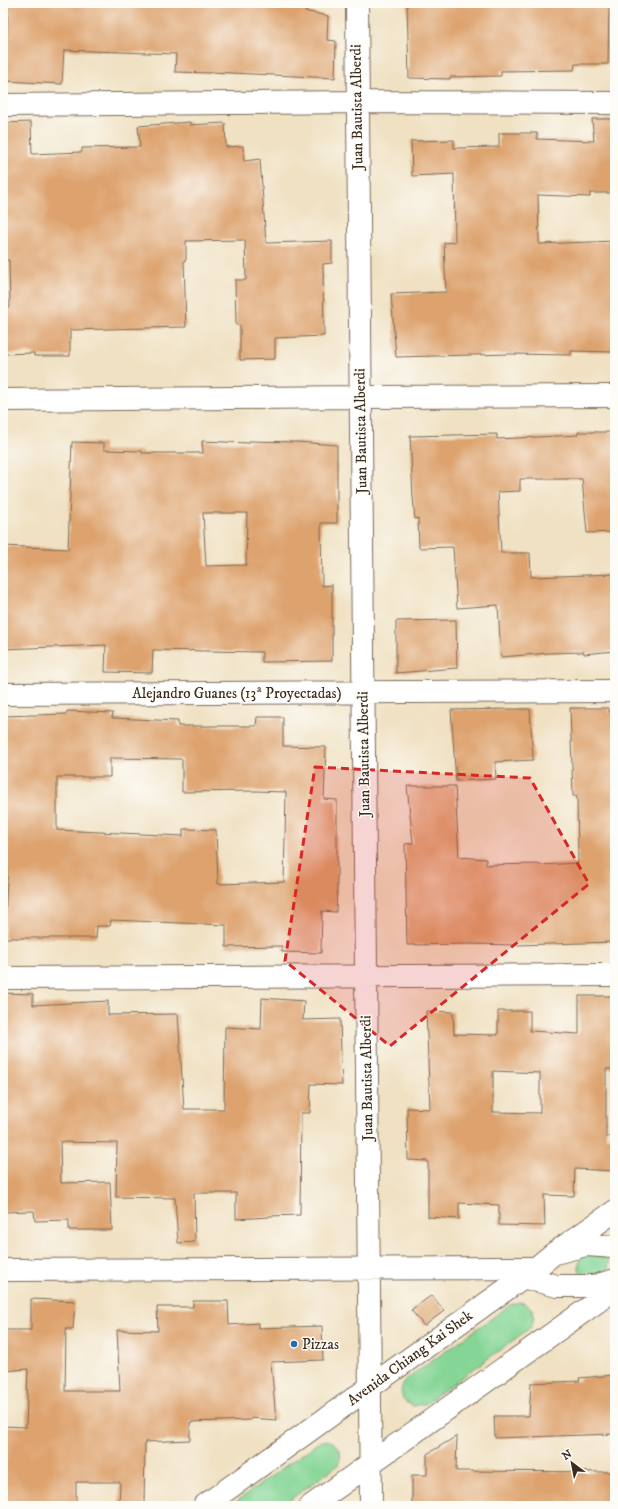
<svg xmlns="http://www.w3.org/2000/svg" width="618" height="1509" viewBox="0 0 618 1509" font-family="'IM FELL DW Pica',serif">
<rect width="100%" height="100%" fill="#fdfcf7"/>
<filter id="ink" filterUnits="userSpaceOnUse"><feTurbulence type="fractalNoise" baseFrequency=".025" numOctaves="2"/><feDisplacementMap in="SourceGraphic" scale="8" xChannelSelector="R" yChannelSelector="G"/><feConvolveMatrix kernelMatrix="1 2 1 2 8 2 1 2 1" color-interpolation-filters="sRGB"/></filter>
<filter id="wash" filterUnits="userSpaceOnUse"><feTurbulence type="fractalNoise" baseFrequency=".012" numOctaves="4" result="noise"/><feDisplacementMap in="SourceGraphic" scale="16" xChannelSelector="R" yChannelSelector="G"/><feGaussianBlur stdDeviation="0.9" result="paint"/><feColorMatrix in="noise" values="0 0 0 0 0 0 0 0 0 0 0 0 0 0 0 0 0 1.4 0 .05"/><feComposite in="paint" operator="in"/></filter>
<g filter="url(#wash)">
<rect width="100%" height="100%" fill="#f0e1c3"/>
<path fill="#85d596" stroke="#60805a" d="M 584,1254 L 607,1257 L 609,1262 L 608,1272 L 583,1277 C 577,1268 577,1262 584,1254 Z
M 519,1302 L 524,1303 L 532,1309 C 535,1316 534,1322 530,1328 L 425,1404 L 413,1406 L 404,1401 C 400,1392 400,1386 407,1379 L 510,1305 Z
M 326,1440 C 340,1443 344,1455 337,1466 L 281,1506 L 230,1506 L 316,1444 Z"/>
<g id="blocks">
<path fill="#dda26d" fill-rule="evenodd" d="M 8,3 L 304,3 L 304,11 L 328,16 L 327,40 L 336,41 L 335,78 L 211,72 L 211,73 L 175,72 L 176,54 L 64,50 L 62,84 L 5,81 Z
M 407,3 L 609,3 L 608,64 L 575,64 L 574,70 L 501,71 L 501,76 L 450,77 L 450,79 L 409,78 Z
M 592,119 L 615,119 L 615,193 L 590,193 L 590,197 L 538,195 L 539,244 L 615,241 L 615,352 L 571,351 L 571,355 L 510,354 L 396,357 L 391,294 L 446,292 L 444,243 L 455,242 L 454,174 L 412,176 L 411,141 L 454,140 L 454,148 L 499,147 L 499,133 L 537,133 L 537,139 L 594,141 Z
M 31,122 L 32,154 L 82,152 L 82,148 L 140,147 L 138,126 L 190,122 L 190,125 L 225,123 L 226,147 L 243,146 L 244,161 L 260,159 L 266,243 L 332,241 L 332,263 L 323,264 L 324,336 L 275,338 L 275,359 L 240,360 L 240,325 L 236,325 L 235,280 L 246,280 L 245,240 L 186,241 L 186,260 L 184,260 L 186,327 L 70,330 L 70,356 L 34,356 L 34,353 L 3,354 L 3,307 L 10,307 L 9,260 L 3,261 L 3,123 Z
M 578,432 L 615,432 L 615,532 L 587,533 L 582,479 L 520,479 L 520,491 L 498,492 L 501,553 L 530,553 L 531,577 L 615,574 L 615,651 L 584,654 L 584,652 L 549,653 L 501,657 L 498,605 L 457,608 L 453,547 L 419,548 L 418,518 L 415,519 L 413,497 L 410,436 L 497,434 L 497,439 L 578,435 Z
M 202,441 L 249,443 L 249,441 L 297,442 L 337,445 L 337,523 L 321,523 L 322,586 L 332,585 L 332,661 L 262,662 L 262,652 L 153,650 L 152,673 L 105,672 L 106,645 L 3,649 L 3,546 L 68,549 L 72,442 L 104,443 L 104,450 L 142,451 L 142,453 L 203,453 ZM 203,513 L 247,513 L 246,565 L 206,566 Z
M 456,620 L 457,668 L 396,673 L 396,621 Z
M 570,708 L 609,708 L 609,712 L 615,711 L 615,942 L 518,945 L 469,944 L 407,945 L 405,844 L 413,843 L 407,786 L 455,786 L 459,857 L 486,859 L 486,865 L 539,864 L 539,865 L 578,863 L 577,796 L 573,796 Z
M 510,709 L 530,709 L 533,760 L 495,762 L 496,779 L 456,781 L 451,710 Z
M 67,711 L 113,713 L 112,718 L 178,721 L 178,726 L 256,726 L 257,717 L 283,717 L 283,746 L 326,747 L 324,799 L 337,800 L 337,887 L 336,912 L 322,911 L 321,953 L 282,952 L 282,946 L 226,947 L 226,925 L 111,920 L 110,926 L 97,926 L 96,938 L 4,938 L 8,860 L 3,860 L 3,716 L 67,714 ZM 110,758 L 182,759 L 182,792 L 256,791 L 286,792 L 284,882 L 218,884 L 216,830 L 183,829 L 183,836 L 57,830 L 57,777 L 110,777 Z
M 3,993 L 33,994 L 33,1005 L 108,1001 L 108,1015 L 178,1014 L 184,1109 L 224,1109 L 225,1027 L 261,1029 L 262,998 L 304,1001 L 303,1020 L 340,1019 L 342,1085 L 311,1084 L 310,1113 L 301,1113 L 300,1215 L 269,1216 L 269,1217 L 236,1219 L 236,1193 L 194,1193 L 195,1242 L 178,1243 L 175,1198 L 116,1197 L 117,1143 L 60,1142 L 61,1183 L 110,1182 L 112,1230 L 69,1230 L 69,1220 L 35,1221 L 34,1211 L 3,1212 Z
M 579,996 L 615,996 L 615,1069 L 606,1069 L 606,1138 L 615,1133 L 615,1171 L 575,1169 L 574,1196 L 544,1195 L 545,1226 L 499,1225 L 499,1205 L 459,1203 L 459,1219 L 428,1217 L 428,1161 L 408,1160 L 407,1108 L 430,1109 L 426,1011 L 453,1012 L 454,1034 L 498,1035 L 498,1011 L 530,1011 L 530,1031 L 579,1034 ZM 493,1071 L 540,1073 L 540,1113 L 493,1112 Z
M 432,1295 L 444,1311 L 424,1326 L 411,1310 Z
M 31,1299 L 75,1301 L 73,1329 L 66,1329 L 65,1391 L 120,1391 L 117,1330 L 158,1331 L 157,1307 L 193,1307 L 193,1301 L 228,1301 L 229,1325 L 258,1323 L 258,1328 L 322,1326 L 323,1360 L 271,1362 L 276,1420 L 251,1418 L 251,1420 L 190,1422 L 190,1440 L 145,1442 L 144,1506 L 119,1506 L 120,1482 L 76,1482 L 76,1506 L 3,1506 L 3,1426 L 26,1427 L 28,1369 L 3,1371 L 3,1330 L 31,1330 Z
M 615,1375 L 615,1434 L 495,1438 L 494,1416 L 529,1416 L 531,1383 L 580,1381 L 579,1378 Z
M 457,1436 L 456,1471 L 615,1472 L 615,1506 L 412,1506 L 412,1475 L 427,1475 L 427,1454 Z"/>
</g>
</g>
<g filter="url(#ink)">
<use href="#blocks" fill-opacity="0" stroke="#7a6a58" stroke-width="1"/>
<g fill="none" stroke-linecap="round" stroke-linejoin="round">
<g stroke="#7a6a58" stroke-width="24">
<path id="minor" d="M 357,3 L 371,1506
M 3,105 L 357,102 L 615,103
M 3,400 L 360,397 L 615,396
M 3,694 L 615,691
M 3,978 L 615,975
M 555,1253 L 586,1245 L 615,1247
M 3,1270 L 536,1268
M 522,1277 L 557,1286 L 594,1286 L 615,1280"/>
</g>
<g stroke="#7a6a58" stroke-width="24">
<path id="tertiary" d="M 204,1506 L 536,1268 L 553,1254 L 615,1211
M 311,1506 L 615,1289"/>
</g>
<use href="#minor" stroke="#fff" stroke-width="22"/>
<use href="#tertiary" stroke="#fff" stroke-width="22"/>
</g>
</g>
<path fill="#d62828" fill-opacity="0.2" stroke="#d62828" stroke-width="3" stroke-dasharray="8 5" stroke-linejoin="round" d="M 315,767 L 530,778 L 589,884 L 390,1046 L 285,961 Z"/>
<circle fill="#1f6fb2" stroke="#fdfcf7" stroke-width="1.5" cx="294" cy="1344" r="4"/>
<g text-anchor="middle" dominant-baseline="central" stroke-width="3" stroke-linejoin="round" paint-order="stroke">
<g font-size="15" fill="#3b2a1e" stroke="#fdfcf7">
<text transform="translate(357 107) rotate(-91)">Juan Bautista Alberdi</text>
<text transform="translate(361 431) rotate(-91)">Juan Bautista Alberdi</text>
<text x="237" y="693">Alejandro Guanes (13ª Proyectadas)</text>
<text transform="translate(364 754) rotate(-91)">Juan Bautista Alberdi</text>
<text transform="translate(367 1078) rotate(-91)">Juan Bautista Alberdi</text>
<text transform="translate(410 1358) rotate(-36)">Avenida Chiang Kai Shek</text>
</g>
<g font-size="15" fill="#3b2a1e" stroke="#fdfcf7" text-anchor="start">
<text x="302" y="1344">Pizzas</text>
</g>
</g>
<rect width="618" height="1509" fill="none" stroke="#fdfcf7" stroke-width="16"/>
<g transform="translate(572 1463) rotate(328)" stroke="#fdfcf7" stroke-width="3" paint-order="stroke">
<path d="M0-3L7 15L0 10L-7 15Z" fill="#3b2a1e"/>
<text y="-6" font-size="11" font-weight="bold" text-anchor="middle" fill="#3b2a1e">N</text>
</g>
</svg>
